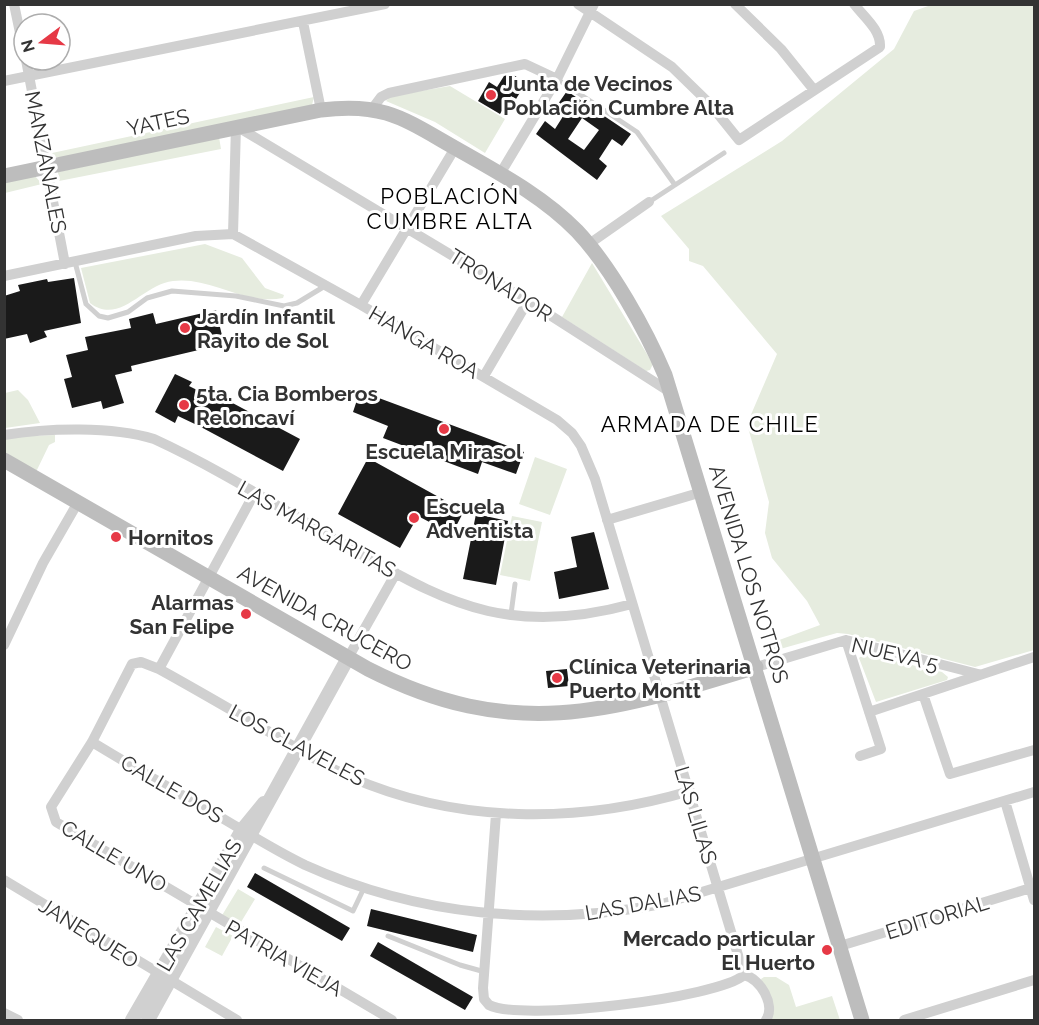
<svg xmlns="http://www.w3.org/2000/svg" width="1039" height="1025" viewBox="0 0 1039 1025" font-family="Raleway,sans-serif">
<rect width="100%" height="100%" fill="#fff"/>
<path fill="#e6ecdf" d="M 931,5 L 1034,5 L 1034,650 L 975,667 L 848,634 L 837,633 L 766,653 L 763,646 L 820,625 L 807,601 L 772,558 L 765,533 L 769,502 L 747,424 L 777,354 L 703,266 L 689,261 L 689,249 L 661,216 L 782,141 L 894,49 L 914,11 Z
M 450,86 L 505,119 L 485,153 L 435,122 L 386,101 L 391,96 Z
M 314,97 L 312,105 L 62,158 L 55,157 L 52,153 Z
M 219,137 L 221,149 L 59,181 L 58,172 Z
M 35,176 L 42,184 L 5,193 L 4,182 Z
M 205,244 L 242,258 L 265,288 L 284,295 L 283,298 C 246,306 210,276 173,281 C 143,284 120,326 90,303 L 81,268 Z
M 592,263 L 653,364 L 650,370 L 646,371 L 562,317 Z
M 18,390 L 28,400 L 40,423 L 5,428 L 5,393 Z
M 55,435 L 55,442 L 49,445 L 36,472 L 5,452 L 4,437 Z
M 535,457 L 567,469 L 550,515 L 519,504 Z
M 512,516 L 542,522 L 530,581 L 500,575 Z
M 864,654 L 942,672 L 948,677 L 947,680 L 876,702 L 859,658 Z
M 238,889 L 255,899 L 238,927 L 221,917 Z
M 216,927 L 233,936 L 222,956 L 205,947 Z
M 764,977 L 776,977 L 789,985 L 796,1007 L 832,996 L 840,1020 L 770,1020 L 761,979 Z"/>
<path fill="#1a1a1a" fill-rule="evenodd" d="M 512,74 L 526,83 L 516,99 L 511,96 L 500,114 L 478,101 L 489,82 L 497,87 L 504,76 Z
M 567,91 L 631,134 L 622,146 L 612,139 L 599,159 L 607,166 L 597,180 L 536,134 L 545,121 L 555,129 L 567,110 L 558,104 ZM 582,118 L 599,130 L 584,150 L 568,139 Z
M 74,278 L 81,323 L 44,331 L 47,337 L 30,343 L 27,334 L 4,339 L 4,296 L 20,291 L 18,285 L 47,279 L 48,282 Z
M 216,310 L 224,344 L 131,366 L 132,371 L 115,375 L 124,403 L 103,409 L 101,401 L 72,408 L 64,379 L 72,377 L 66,355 L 88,350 L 85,337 L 131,328 L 129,319 L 153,313 L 156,324 Z
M 175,374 L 192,382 L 189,386 L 225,404 L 227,400 L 300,439 L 283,471 L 199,426 L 178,416 L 175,423 L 155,412 Z
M 360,391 L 524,452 L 516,474 L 482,462 L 478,474 L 383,438 L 388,426 L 353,412 Z
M 368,458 L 464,511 L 452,534 L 418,516 L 400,548 L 338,514 Z
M 476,514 L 508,521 L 496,585 L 463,579 Z
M 594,532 L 609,589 L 559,599 L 554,572 L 577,567 L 571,537 Z
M 567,669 L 569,686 L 548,688 L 546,671 Z
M 255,873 L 350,928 L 342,941 L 247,887 Z
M 371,909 L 477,935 L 473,952 L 367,926 Z
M 378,942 L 473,997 L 465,1010 L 370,956 Z"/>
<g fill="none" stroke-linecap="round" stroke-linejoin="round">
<path stroke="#d0d0d0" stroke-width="5" d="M 557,79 L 637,132 L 675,185
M 649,202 L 724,153
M 75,262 L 86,304 L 99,316 L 108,318 L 128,312 L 147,298 L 172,291 L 236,296 L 284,306 L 297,303 L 325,286
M 511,614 L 515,584
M 264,868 L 353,911 L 364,888
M 388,936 L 460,965 L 485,972"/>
<path stroke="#d0d0d0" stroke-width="10" d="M 14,4 L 24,52
M 578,4 L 672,67 L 710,104 L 739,140 L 880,47 C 881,30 864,17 854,4
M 735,4 L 781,49 L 814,90
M 303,22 L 321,110
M 26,60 L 65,264
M 4,81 L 385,4
M 372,109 L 381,97 L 389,93 L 525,64 L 557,79
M 500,174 L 557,79 L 594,4
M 233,234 L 236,126 L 528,301 L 670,392
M 589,244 L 649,202
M 4,276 L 196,236 L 233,234 L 361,305 L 557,420 L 572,433 L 581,446 L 595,479 L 744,975 C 719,998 520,1022 489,1005 L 484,999 L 483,988 L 496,814
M 361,305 L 455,148
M 484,376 L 528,301
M 4,435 C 48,428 112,426 154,439 C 228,473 297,519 368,558 C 407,580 445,601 488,611 C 537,622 585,617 632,604
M 254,494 L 159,669 L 141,662 L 132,664 L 92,742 L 51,807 L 56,822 L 392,1020
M 607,520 L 702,492
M 846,640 L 881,749 L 860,756
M 4,645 L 43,563 L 77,504
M 348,658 L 396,573
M 756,667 L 846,640 L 978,674
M 159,669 C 199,691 238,714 278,737 C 301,751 325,766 350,777 C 458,824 578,824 690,791
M 923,694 L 950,774 L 1034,750
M 869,712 L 1034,657
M 92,742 C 135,768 178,793 222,818 C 249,834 276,851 305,865 C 418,916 541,927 662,904 L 1034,792
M 1005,801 L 1034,900
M 4,880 L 237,1020
M 840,946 L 1034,887
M 744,975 C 760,978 776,1005 766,1020
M 4,1013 L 18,1020
M 904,1020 L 1034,980"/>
<path stroke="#d0d0d0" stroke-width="14" d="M 132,1020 L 242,830 L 264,803
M 148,1020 L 348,658"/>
<path stroke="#bdbdbd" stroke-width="15" d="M 4,176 L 321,110 C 384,102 404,119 457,149 C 499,173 543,196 577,231 C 611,267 646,330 665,375 L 862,1020
M 4,460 L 368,669 C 514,743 610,712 756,667"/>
</g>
<g fill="#e63946" stroke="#fff" stroke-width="2">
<circle cx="491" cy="95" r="6"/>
<circle cx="185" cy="328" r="6"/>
<circle cx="184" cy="405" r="6"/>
<circle cx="444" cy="429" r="6"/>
<circle cx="414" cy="518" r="6"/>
<circle cx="116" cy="537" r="6"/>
<circle cx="246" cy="614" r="6"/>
<circle cx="557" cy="678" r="6"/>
<circle cx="827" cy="950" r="6"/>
</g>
<g text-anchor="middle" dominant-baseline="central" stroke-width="6" stroke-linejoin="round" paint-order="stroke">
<g font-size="21" font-weight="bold" fill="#333" stroke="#fff" text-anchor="start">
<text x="503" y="83">Junta de Vecinos<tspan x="503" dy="24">Población Cumbre Alta</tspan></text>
<text x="197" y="316">Jardín Infantil<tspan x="197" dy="24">Rayito de Sol</tspan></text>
<text x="196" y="393">5ta. Cia Bomberos<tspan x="196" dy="24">Reloncaví</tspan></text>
<text x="444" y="451" text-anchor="middle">Escuela Mirasol</text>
<text x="426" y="506">Escuela<tspan x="426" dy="24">Adventista</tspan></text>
<text x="128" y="537">Hornitos</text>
<text x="234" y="602" text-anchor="end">Alarmas<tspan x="234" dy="24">San Felipe</tspan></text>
<text x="569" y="666">Clínica Veterinaria<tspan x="569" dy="24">Puerto Montt</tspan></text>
<text x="815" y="938" text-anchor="end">Mercado particular<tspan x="815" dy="24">El Huerto</tspan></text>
</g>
<g font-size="21" fill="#333" stroke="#fff">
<text transform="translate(158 122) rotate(-12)">YATES</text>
<text transform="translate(46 162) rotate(79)">MANZANALES</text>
<text transform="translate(501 285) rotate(32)">TRONADOR</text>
<text transform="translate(424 342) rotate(30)">HANGA ROA</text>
<text transform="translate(317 529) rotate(29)">LAS MARGARITAS</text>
<text transform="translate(749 574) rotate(73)">AVENIDA LOS NOTROS</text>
<text transform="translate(325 618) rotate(29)">AVENIDA CRUCERO</text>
<text transform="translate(895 654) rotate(13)">NUEVA 5</text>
<text transform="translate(297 745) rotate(28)">LOS CLAVELES</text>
<text transform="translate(172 789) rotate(30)">CALLE DOS</text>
<text transform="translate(696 815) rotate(73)">LAS LILAS</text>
<text transform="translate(114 856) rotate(31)">CALLE UNO</text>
<text transform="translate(643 903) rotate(-10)">LAS DALIAS</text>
<text transform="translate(199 905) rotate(-60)">LAS CAMELIAS</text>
<text transform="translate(937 917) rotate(-17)">EDITORIAL</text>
<text transform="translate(89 933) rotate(32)">JANEQUEO</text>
<text transform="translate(284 958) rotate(30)">PATRIA VIEJA</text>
</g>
<g font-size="22" letter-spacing="1.5" fill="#000" stroke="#fff">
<text x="450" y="196">POBLACIÓN<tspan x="450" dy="25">CUMBRE ALTA</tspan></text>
<text x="710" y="424">ARMADA DE CHILE</text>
</g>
</g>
<rect width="1039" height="1025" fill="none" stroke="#333333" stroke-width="12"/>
<g transform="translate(42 42) rotate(254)"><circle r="28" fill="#ffffff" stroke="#adadad" stroke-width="1.5"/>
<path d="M0-4.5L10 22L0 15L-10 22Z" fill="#e63946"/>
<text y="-9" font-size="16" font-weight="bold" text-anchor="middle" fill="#333333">N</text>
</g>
</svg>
